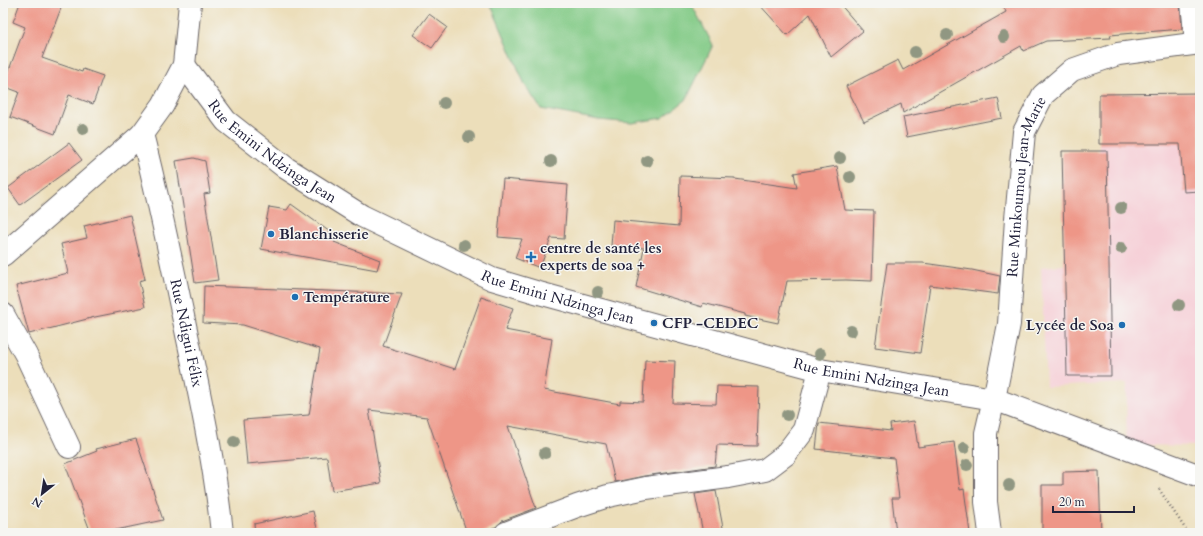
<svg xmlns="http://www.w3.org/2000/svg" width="1203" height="536" viewBox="0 0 1203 536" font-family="Cardo,serif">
<rect width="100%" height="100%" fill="#f6f6f2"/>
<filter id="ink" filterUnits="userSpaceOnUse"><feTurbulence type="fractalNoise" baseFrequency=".025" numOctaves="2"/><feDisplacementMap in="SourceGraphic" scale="8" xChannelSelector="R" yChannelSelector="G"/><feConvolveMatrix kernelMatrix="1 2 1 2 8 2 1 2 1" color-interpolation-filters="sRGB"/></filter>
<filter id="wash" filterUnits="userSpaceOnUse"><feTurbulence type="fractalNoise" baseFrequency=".012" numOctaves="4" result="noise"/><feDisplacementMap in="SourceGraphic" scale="16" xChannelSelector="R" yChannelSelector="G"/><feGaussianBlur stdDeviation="0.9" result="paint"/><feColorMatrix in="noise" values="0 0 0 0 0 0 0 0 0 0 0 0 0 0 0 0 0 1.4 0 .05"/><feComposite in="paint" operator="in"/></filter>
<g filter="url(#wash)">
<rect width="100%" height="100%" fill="#ecdeba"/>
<path fill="#f6cfd7" d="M 1200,93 L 1200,446 L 1126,445 L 1127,383 L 1046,387 L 1041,267 L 1064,265 L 1062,151 L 1099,151 L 1099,94 Z"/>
<path fill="#82ca86" stroke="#527660" d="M 490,3 L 691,3 L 713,45 L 686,100 L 662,118 L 632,123 L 599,120 L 541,109 L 525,85 Z"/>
<g id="blocks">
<path fill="#ee9687" d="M 20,3 L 63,3 L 42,58 L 82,72 L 83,69 L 103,76 L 93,104 L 69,95 L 55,134 L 10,117 L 19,92 L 3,86 L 25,27 L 13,22 Z
M 758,3 L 839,3 L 863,31 L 831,57 L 810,14 L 787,35 Z
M 1002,3 L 1180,3 L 1182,29 L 1110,35 L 1111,38 L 1046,41 L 1023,51 L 1021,46 L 903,113 L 901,104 L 864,122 L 846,86 L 898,60 L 903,70 L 1006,12 Z
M 429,14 L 447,27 L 432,48 L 413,35 Z
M 1200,93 L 1200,191 L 1184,192 L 1180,144 L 1099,144 L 1099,94 Z
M 998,98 L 1002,118 L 907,137 L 903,117 Z
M 69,143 L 82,160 L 20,205 L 8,188 Z
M 1062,151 L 1107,151 L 1111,376 L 1067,376 Z
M 194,158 L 205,161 L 210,193 L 204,194 L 218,280 L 195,283 L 176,161 Z
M 837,166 L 845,210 L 874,211 L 872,281 L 846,280 L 787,281 L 778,323 L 745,316 L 745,314 L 703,303 L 702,307 L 636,287 L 644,248 L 611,246 L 613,220 L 679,226 L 680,176 L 735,178 L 735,179 L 797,188 L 794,173 Z
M 503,179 L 568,185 L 564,239 L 551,238 L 540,268 L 515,258 L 522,239 L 498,237 Z
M 291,204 L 337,237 L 334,242 L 380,260 L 377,270 L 261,249 L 269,207 L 287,210 Z
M 130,215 L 145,279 L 139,281 L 145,307 L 95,317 L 29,334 L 16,286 L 68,273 L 61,244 L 87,238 L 84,226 Z
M 887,263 L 923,263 L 972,270 L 1000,276 L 998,294 L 930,285 L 920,353 L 875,347 Z
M 204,286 L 402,294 L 383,346 L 455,369 L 481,297 L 513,308 L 505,330 L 552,339 L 544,390 L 620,404 L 620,401 L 643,402 L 645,360 L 675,361 L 673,403 L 716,404 L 717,386 L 759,387 L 757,446 L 717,445 L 715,466 L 644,476 L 615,482 L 606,444 L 508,426 L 536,508 L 502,521 L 496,527 L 492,528 L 493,529 L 481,533 L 467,533 L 427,417 L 369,410 L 381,483 L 332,491 L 327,457 L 247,464 L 243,420 L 309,415 L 320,349 L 243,325 L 203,323 Z
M 914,421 L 918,447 L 954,442 L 960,490 L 964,489 L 970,533 L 896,533 L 892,498 L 899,498 L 894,458 L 816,449 L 819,423 L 891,431 L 890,424 Z
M 136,439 L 163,520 L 102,533 L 91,533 L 65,464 L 97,451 L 96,449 Z
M 1099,471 L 1101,533 L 1042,533 L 1042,485 L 1063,485 L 1063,472 Z
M 716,491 L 724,533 L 703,533 L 695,494 Z
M 313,511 L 318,533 L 255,533 L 254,524 Z"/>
</g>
</g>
<g filter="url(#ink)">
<use href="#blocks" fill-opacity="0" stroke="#696467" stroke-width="1"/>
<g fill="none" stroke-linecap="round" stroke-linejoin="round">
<g stroke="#696467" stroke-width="24">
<g id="minor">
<path d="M 1192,3 L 1196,43"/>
<path id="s1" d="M 184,65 L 226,121 L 286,168 L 362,216 L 492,279 L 539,293 L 820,370 L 994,399 L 1200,476"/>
<path id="s2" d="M 142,134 C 159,199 172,265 186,330 C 200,397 215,465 222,533"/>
<path d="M 3,255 L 142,134 L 163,105 L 184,65 L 190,3"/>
<path d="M 3,314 L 26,355 L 69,447"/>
<path d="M 506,533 L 577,506 L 608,496 L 646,488 L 728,477 L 765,470 L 785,455 L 804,430 L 820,370"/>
<path id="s3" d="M 990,533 L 986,502 L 986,433 L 994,399 L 1009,324 L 1016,219 L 1024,132 L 1043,95 L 1072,70 L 1118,54 L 1200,43"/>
</g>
</g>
<path stroke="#696467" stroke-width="2.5" stroke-dasharray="1 3" stroke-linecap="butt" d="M 1159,489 L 1188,533"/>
<use href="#minor" stroke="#fff" stroke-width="22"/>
</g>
<g fill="#909782">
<circle cx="947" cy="35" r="6"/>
<circle cx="1004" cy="37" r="6"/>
<circle cx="915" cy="52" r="6"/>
<circle cx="444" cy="103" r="6"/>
<circle cx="83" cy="129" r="6"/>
<circle cx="469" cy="137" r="6"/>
<circle cx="840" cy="158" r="6"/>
<circle cx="551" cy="161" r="6"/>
<circle cx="647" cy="161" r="6"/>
<circle cx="850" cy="177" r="6"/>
<circle cx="1121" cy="208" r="6"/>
<circle cx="464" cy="245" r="6"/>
<circle cx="1121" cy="248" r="6"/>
<circle cx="598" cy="292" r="6"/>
<circle cx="1179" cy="305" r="6"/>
<circle cx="851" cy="331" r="6"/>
<circle cx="820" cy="354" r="6"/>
<circle cx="787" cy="415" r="6"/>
<circle cx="234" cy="442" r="6"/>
<circle cx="964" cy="448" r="6"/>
<circle cx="545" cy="453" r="6"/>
<circle cx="967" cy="465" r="6"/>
<circle cx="1009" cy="485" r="6"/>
</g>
</g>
<g fill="#1f6fb2" stroke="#f6f6f2" stroke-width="1.5">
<circle cx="271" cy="234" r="4"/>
<path d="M529 251h4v4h4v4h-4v4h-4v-4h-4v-4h4z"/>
<circle cx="295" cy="297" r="4"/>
<circle cx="654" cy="323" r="4"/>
<circle cx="1122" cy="325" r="4"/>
</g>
<g text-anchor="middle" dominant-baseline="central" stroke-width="3" stroke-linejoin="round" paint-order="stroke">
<g font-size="15" fill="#22223b" stroke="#f6f6f2">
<text stroke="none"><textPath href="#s1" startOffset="125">Rue Emini Ndzinga Jean</textPath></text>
<text stroke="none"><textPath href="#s3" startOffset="351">Rue Minkoumou Jean-Marie</textPath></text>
<text stroke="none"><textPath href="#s1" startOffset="449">Rue Emini Ndzinga Jean</textPath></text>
<text stroke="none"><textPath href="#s2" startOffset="204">Rue Ndigui Félix</textPath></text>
<text stroke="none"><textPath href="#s1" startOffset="773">Rue Emini Ndzinga Jean</textPath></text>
</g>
<g font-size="15" font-weight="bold" fill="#22223b" stroke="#f6f6f2" text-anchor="start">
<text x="279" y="234">Blanchisserie</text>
<text x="540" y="248">centre de santé les<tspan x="540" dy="17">experts de soa +</tspan></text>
<text x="303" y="297">Température</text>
<text x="662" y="323">CFP -CEDEC</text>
<text x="1114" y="325" text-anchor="end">Lycée de Soa</text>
</g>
</g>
<rect width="1203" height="536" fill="none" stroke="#f6f6f2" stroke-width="16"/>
<g transform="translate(42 494) rotate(210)" stroke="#f6f6f2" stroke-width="3" paint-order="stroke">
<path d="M0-3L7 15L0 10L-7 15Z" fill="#22223b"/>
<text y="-6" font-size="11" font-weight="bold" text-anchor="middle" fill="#22223b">N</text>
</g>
<path d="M1053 506v6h81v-6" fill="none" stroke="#22223b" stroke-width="2"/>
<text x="1059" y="506" font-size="12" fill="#22223b" stroke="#f6f6f2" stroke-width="3" paint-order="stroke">20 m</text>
</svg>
